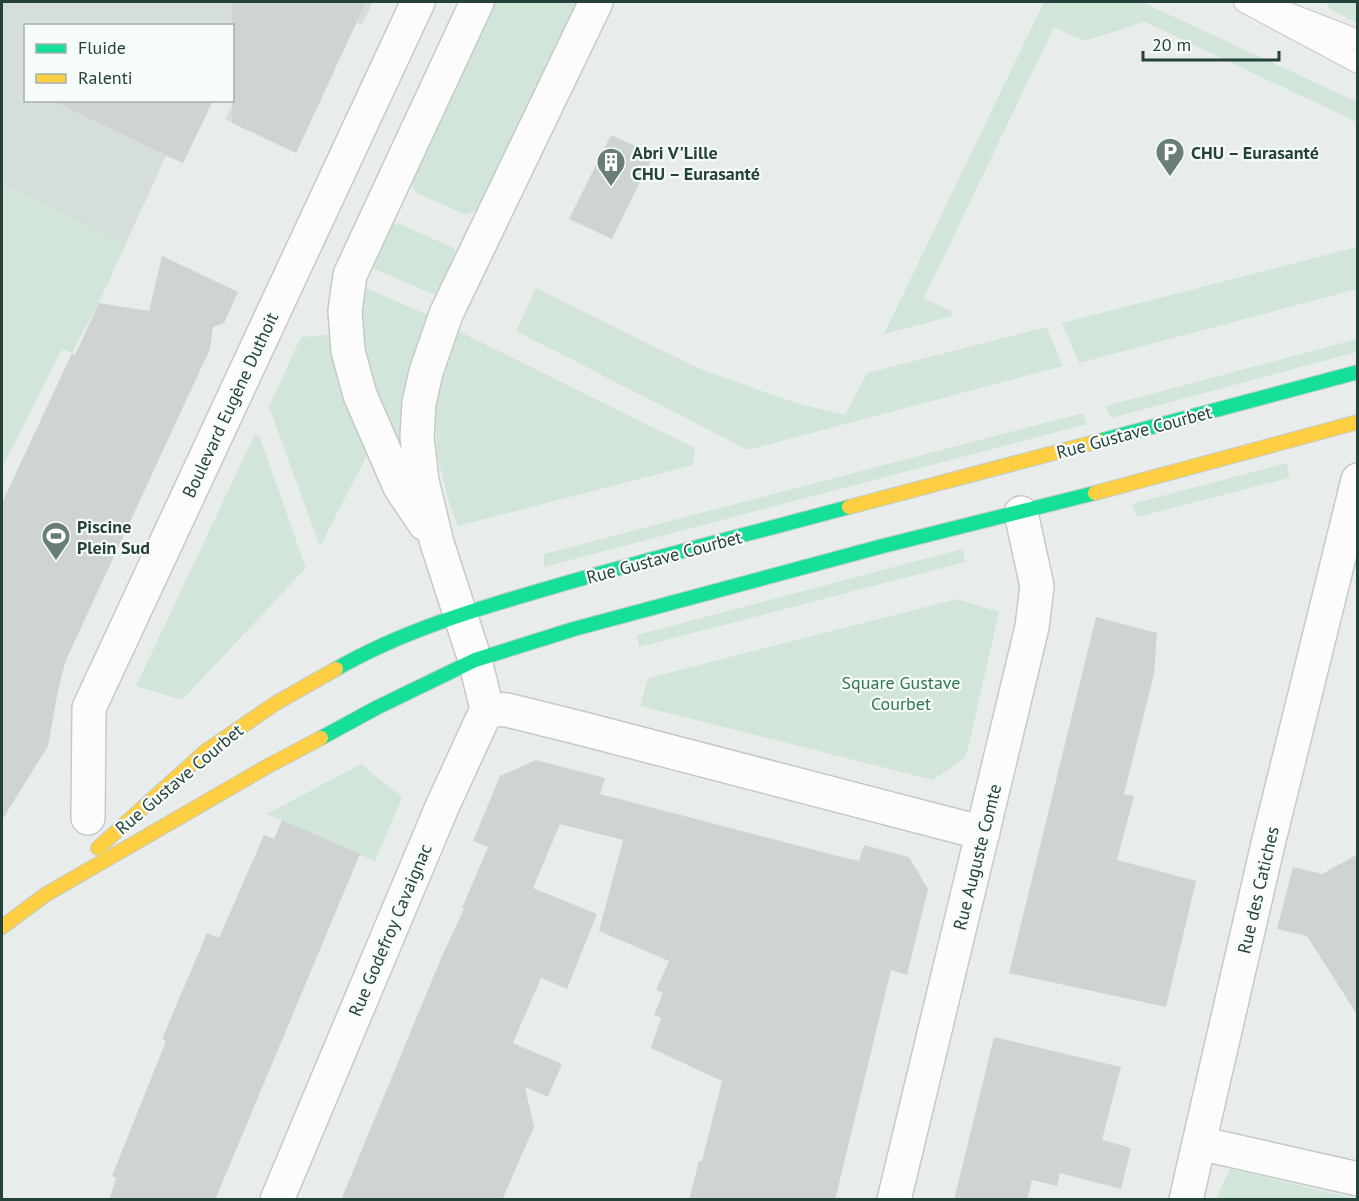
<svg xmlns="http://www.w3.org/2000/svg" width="1359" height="1201" viewBox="0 0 1359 1201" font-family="'PT Sans',sans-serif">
<rect width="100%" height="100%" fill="#e8edeb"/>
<path fill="#d6dedb" d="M 2,2 L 373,2 L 362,25 L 349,19 L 329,82 L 296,153 L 225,119 L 233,103 L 228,101 L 232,100 L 232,26 L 26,26 L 26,100 L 213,101 L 183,163 L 166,156 L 98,304 L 2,261 Z"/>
<path fill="#d1e6d8" d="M 494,2 L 583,2 L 485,206 L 466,215 L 415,192 L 410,178 Z
M 1044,2 L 1142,2 L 1357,102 L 1357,122 L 1145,22 L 1084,41 L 1054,27 L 924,298 L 951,311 L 953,316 L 884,334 Z
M 1325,2 L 1357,2 L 1357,23 L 1331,10 Z
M 2,184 L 126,243 L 98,304 L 72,353 L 62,349 L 14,445 L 2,467 Z
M 397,223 L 454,248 L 459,259 L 440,297 L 370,267 L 388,226 Z
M 1357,247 L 1357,289 L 1079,363 L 1062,323 Z
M 364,287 L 432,317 L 404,436 L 400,440 L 395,439 C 387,421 377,402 371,383 C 362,351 361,320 364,287 Z
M 536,288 L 700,369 L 796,403 L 845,415 L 867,373 L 1046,327 L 1063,366 L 748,450 L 516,331 Z
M 452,328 L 695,448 L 693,465 L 458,526 L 449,502 L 437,455 L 435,408 Z
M 328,335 L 371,447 L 320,547 L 269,407 L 301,337 Z
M 1357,339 L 1357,352 L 1111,418 L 1106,406 Z
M 1083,413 L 1087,424 L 544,567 L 544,554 Z
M 259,435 L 306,568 L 182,700 L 136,686 L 254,436 Z
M 1287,463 L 1289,478 L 1137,517 L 1132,504 Z
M 962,549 L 965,562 L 639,647 L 637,635 Z
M 957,599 L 999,612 L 966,757 L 933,780 L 640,706 L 648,678 Z
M 361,764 L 402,797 L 375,861 L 267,814 Z
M 1230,1169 L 1357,1199 L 1216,1199 Z"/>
<path fill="#cfd4d2" d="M 232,2 L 366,2 L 296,153 L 232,123 Z
M 51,100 L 213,100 L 183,163 Z
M 611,135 L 654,154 L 612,239 L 569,219 Z
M 162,256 L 238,292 L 224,323 L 213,327 L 210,349 L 66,660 L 58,690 L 48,746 L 2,820 L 2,503 L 72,353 L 75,355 L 99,303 L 149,311 Z
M 1096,617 L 1157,633 L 1154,674 L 1124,794 L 1134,796 L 1117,860 L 1196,881 L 1166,1007 L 1009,973 Z
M 536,760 L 605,778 L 600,794 L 826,853 L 859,861 L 864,845 L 909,857 L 928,889 L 907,975 L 891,970 L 835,1200 L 689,1200 L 699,1161 L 702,1161 L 722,1081 L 651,1048 L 661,1018 L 654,1015 L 663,993 L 656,990 L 669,961 L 599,931 L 623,840 L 560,824 L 533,888 L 597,914 L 567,989 L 541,978 L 513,1043 L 562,1064 L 548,1097 L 525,1087 L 534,1127 L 502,1200 L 341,1200 L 442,956 L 464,909 L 462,908 L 488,847 L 473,841 L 500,776 Z
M 282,820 L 360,854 L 215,1200 L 109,1200 L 116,1178 L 112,1176 L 166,1041 L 162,1039 L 207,933 L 219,938 L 264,835 L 274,839 Z
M 1358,854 L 1358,1016 L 1307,936 L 1277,929 L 1293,867 L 1322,874 Z
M 994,1037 L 1121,1067 L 1102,1140 L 1131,1148 L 1121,1189 L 1060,1173 L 1057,1186 L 1032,1180 L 1027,1200 L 954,1200 Z"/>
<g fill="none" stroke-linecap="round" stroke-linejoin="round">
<g stroke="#c5cac8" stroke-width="22">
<path id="lane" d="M 1244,2 L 1358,63
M 1276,8 L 1358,40"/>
</g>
<g stroke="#c5cac8" stroke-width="36">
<path id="street" d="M 1358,480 L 1268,844 L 1199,1143 L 1358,1179
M 425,524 L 400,487 L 360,395 L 348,351 L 345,311 L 350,275 L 477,2
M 487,709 L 507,710 L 576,727 L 983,833
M 88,818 L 89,708 L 418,2
M 277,1200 L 442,807 L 487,709 L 475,660 L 437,543 L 422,481 L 417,437 L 419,403 L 426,372 L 446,314 L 596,2
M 894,1200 L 1032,627 L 1037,586 L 1021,513
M 1186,1200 L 1199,1143"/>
</g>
<g stroke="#c3cbc8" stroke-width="16">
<path id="fast" d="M 1099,441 L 1358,372
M 336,669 C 402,631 476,609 549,588 C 648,559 749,534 849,507
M 321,738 L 376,708 L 475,660 L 574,629 L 879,547 L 1095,493"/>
</g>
<g stroke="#c3cbc8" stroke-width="16">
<path id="slow" d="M 1095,493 L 1358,422
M 849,507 L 1099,441
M 98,848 L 206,751 L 276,703 L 336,669
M 2,927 L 45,895 L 268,766 L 321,738"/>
</g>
<use href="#lane" stroke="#fcfcfc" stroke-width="20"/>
<use href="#street" stroke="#fcfcfc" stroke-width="33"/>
<use href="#fast" stroke="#16e098" stroke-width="14"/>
<use href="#slow" stroke="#ffcf43" stroke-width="14"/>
</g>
<defs>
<g id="parking-pin" transform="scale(1.5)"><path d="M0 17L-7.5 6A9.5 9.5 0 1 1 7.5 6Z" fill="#697e78" stroke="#f7fbf9"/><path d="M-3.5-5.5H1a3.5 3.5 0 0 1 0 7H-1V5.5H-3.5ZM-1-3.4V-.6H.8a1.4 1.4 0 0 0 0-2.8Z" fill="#fff"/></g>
<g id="building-pin" transform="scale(1.5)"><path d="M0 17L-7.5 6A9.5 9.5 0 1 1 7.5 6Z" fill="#697e78" stroke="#f7fbf9"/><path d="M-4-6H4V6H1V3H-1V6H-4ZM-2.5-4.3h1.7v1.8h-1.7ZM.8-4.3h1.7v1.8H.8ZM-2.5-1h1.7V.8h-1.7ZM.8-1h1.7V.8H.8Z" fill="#fff"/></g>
<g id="stadium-pin" transform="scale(1.5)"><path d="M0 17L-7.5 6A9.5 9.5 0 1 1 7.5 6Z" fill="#697e78" stroke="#f7fbf9"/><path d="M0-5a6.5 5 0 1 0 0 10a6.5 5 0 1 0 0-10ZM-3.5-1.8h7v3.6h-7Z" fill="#fff"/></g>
</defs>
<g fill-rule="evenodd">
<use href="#parking-pin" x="1170" y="152"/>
<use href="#building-pin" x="611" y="162"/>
<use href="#stadium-pin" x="56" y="536"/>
</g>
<g text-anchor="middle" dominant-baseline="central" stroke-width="4.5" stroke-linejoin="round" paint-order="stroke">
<g font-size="18" font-weight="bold" fill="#24423a" stroke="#f7fbf9" text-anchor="start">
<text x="632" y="152">Abri V'Lille<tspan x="632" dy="21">CHU – Eurasanté</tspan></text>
<text x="1191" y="152">CHU – Eurasanté</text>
<text x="77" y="526">Piscine<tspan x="77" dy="21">Plein Sud</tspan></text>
</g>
<g font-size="18" fill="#24423a" stroke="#f7fbf9">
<text transform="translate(230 405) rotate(-65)">Boulevard Eugène Duthoit</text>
<text transform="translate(1134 432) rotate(-15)">Rue Gustave Courbet</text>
<text transform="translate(664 557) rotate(-15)">Rue Gustave Courbet</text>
<text transform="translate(179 779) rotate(-40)">Rue Gustave Courbet</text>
<text transform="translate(977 857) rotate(-76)">Rue Auguste Comte</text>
<text transform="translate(1258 890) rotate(-77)">Rue des Catiches</text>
<text transform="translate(390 930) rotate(-67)">Rue Godefroy Cavaignac</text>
</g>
<g font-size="18" fill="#2d7a4b" stroke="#f7fbf9">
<text x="901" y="682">Square Gustave<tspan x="901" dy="21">Courbet</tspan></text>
</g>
</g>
<rect width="1359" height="1201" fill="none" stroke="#24423a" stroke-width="6"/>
<rect x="24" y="24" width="210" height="78" fill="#f7fbf9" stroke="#a3b1ad" stroke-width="1.5"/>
<rect x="36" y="44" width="30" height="9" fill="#16e098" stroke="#a3b1ad" stroke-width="1.5"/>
<text x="78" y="54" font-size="18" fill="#24423a">Fluide</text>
<rect x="36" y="74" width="30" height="9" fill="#ffcf43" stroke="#a3b1ad" stroke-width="1.5"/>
<text x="78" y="84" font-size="18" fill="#24423a">Ralenti</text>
<path d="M1143 51v9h136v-9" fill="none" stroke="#24423a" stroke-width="3"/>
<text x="1152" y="51" font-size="18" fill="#24423a" stroke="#f7fbf9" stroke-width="4.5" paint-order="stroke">20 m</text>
</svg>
